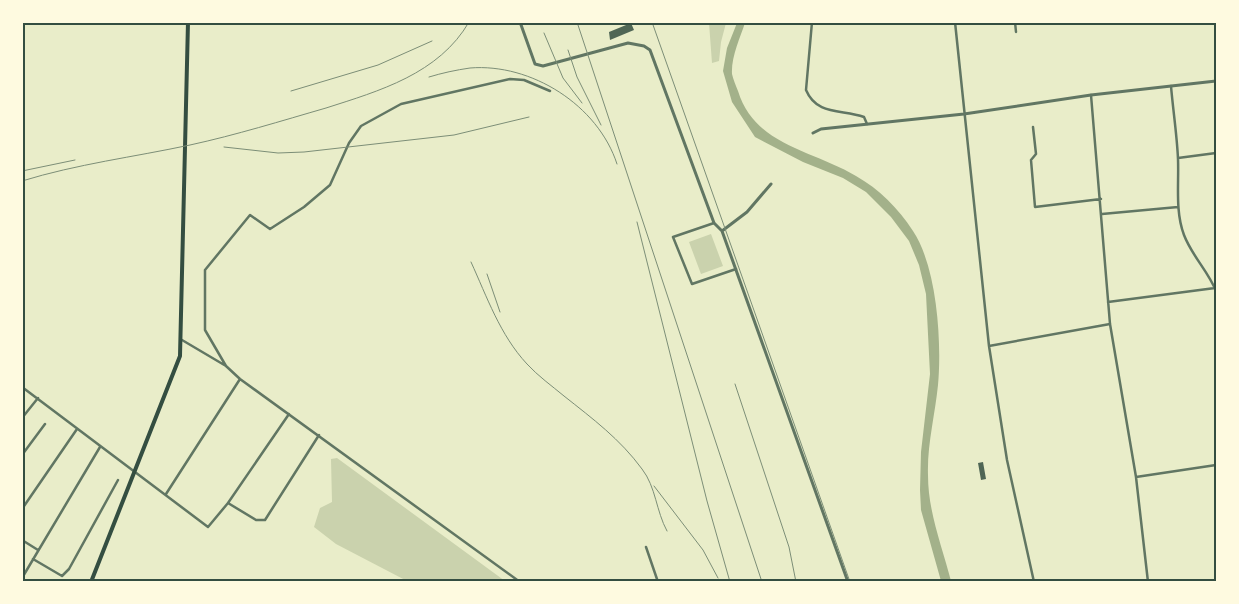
<svg xmlns="http://www.w3.org/2000/svg" width="1239" height="604" viewBox="0 0 1239 604" font-family="'Source Sans 3',sans-serif">
<rect width="100%" height="100%" fill="#e9edc9"/>
<path fill="#cad2ad" d="M 709,23 L 726,23 L 721,42 L 719,61 L 712,63 Z
M 711,234 L 723,266 L 701,274 L 689,242 Z
M 337,458 L 505,581 L 407,581 L 336,544 L 314,527 L 320,508 L 332,502 L 331,459 Z"/>
<path fill="#a3b18a" d="M 737,23 L 745,23 C 740,38 731,57 732,74 C 733,79 736,86 738,91 C 755,146 813,150 856,176 C 879,189 898,208 913,231 C 937,267 942,342 938,385 C 935,415 927,445 928,475 C 928,512 942,546 951,581 L 941,581 L 921,510 L 920,490 L 921,452 L 930,374 L 926,294 L 919,265 L 909,241 L 891,217 L 866,192 L 843,178 L 803,162 L 755,137 L 732,102 L 723,71 L 727,48 Z"/>
<path fill="#4f6655" d="M 631,23 L 634,30 L 610,40 L 609,32 Z
M 983,462 L 986,479 L 981,480 L 978,463 Z"/>
<g fill="none" stroke-linecap="round" stroke-linejoin="round">
<path stroke="#617663" stroke-width="2.5" d="M 812,22 L 806,90 C 817,116 842,109 864,117 L 867,124
M 955,22 L 989,346 L 1007,460 L 1034,582
M 1015,22 L 1016,32
M 1171,86 C 1173,110 1177,135 1178,159 C 1179,184 1175,211 1184,235 C 1192,256 1208,271 1216,291
M 1091,95 L 1110,324 L 1136,477 L 1148,582
M 1033,127 L 1036,154 L 1031,160 L 1035,207 L 1101,199
M 1178,158 L 1216,153
M 1102,214 L 1178,207
M 714,223 L 673,237 L 692,284 L 736,269
M 1108,302 L 1215,288
M 182,340 L 226,366 L 240,379 L 520,582
M 989,346 L 1110,324
M 226,366 L 205,330 L 205,270 L 250,215 L 270,229 L 304,207 L 330,185 L 349,143 L 361,126 L 401,104 L 510,79 L 524,80 L 550,91
M 22,387 L 208,527 L 228,503 L 289,414
M 22,418 L 38,398
M 22,455 L 45,424
M 1136,477 L 1216,465
M 166,494 L 240,379
M 228,503 L 256,520 L 265,520 L 319,435
M 22,509 L 77,429
M 22,540 L 38,550
M 646,547 L 658,582
M 33,559 L 62,576 L 69,569 L 118,480
M 22,578 L 100,447"/>
<path stroke="#617663" stroke-width="3" d="M 520,22 L 535,64 L 543,66 L 628,43 L 644,46 L 650,50 L 714,223 L 722,231 L 848,582
M 813,133 L 821,129 L 964,114 L 1091,95 L 1216,81
M 722,231 L 747,212 L 771,184"/>
<path stroke="#344e41" stroke-width="4" d="M 91,582 L 180,356 L 188,22"/>
<path stroke="#7c8e77" stroke-width="1" d="M 652,22 L 850,582"/>
<path stroke="#7c8e77" stroke-width="1" d="M 577,22 L 762,582
M 544,33 L 563,78 L 582,103
M 568,50 L 577,77 L 601,125
M 429,77 C 442,73 456,70 470,68 C 531,63 598,105 617,164
M 291,91 L 378,65 L 432,41
M 224,147 L 278,153 L 304,152 L 454,135 L 529,117
M 22,171 L 75,160
M 22,181 C 77,164 134,157 190,145 C 236,135 281,121 326,108 C 379,91 439,74 469,22
M 637,222 L 707,501 L 730,582
M 471,262 C 487,297 500,335 527,364 C 538,376 552,386 564,396 C 593,419 620,439 642,469 C 656,487 656,511 667,531
M 487,274 L 500,312
M 735,384 L 789,547 L 796,582
M 654,486 L 703,550 L 718,578"/>
</g>
<rect width="1239" height="604" fill="none" stroke="#fefae0" stroke-width="48"/>
<rect x="24" y="24" width="1191" height="556" fill="none" stroke="#344e41" stroke-width="2"/>
</svg>
